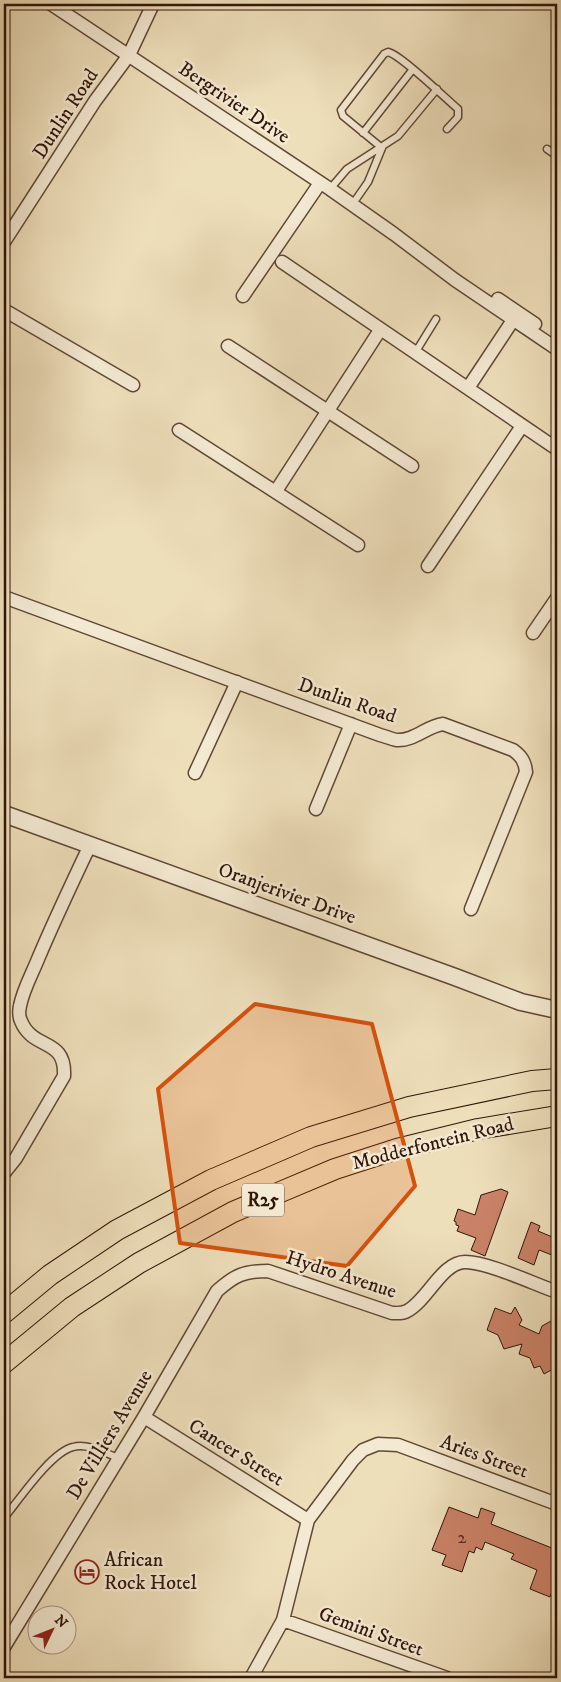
<svg xmlns="http://www.w3.org/2000/svg" width="561" height="1682" viewBox="0 0 561 1682" font-family="'IM FELL DW Pica',serif">
<rect width="100%" height="100%" fill="#eedfbb"/>
<filter id="stains"><feTurbulence type="fractalNoise" baseFrequency=".004" numOctaves="4"/><feColorMatrix values="0 0 0 0 .2 0 0 0 0 .09 0 0 0 0 .02 0 0 0 .5 -.17"/></filter>
<radialGradient id="worn" r=".72"><stop offset=".6" stop-color="#630" stop-opacity="0"/><stop offset="1" stop-color="#630" stop-opacity=".3"/></radialGradient>
<path fill="#cb8368" stroke="#301509" d="M 501,1189 L 508,1192 L 485,1256 L 471,1250 L 476,1238 L 457,1231 L 459,1226 L 456,1225 L 456,1222 L 454,1221 L 458,1209 L 475,1215 L 481,1195 Z
M 531,1222 L 540,1226 L 538,1231 L 557,1239 L 557,1257 L 539,1250 L 534,1265 L 518,1258 Z
M 515,1307 L 522,1320 L 519,1325 L 539,1334 L 542,1326 L 551,1321 L 557,1322 L 557,1354 L 554,1356 L 556,1361 L 554,1362 L 557,1367 L 544,1374 L 540,1366 L 534,1368 L 530,1358 L 519,1354 L 522,1344 L 504,1349 L 498,1335 L 487,1330 L 495,1308 L 511,1314 Z
M 449,1507 L 478,1518 L 481,1508 L 495,1513 L 491,1524 L 557,1550 L 557,1578 L 550,1597 L 530,1589 L 537,1570 L 511,1559 L 514,1554 L 485,1542 L 482,1550 L 476,1547 L 474,1553 L 469,1551 L 462,1572 L 442,1565 L 446,1555 L 432,1550 Z"/>
<g fill="none" stroke-linecap="round" stroke-linejoin="round">
<g stroke="#604836" stroke-width="9">
<path id="service" d="M 363,133 L 413,69
M 382,148 L 343,116 L 341,110 L 384,54 L 388,52 C 401,55 445,98 458,109 L 458,117 L 447,129
M 547,149 L 557,156
M 330,189 L 347,169 L 398,136 L 437,89
M 352,205 L 368,182 L 382,148
M 415,353 L 436,319
M 4,1518 C 19,1500 51,1452 73,1447 C 88,1443 105,1453 118,1458"/>
</g>
<g stroke="#604836" stroke-width="15">
<path id="minor" d="M 51,4 L 330,189 L 394,234 L 455,280 L 557,349
M 4,242 L 95,101 L 129,55 L 153,4
M 282,262 L 557,449
M 243,296 L 320,183
M 498,299 L 535,324
M 4,310 L 133,385
M 228,346 L 412,466
M 468,388 L 517,314
M 179,430 L 358,545
M 276,491 L 380,330
M 428,566 L 522,426
M 4,597 L 380,735 C 385,736 391,739 397,740 C 414,741 427,726 443,724 L 513,750 C 521,756 525,761 526,772 L 471,909
M 533,633 L 557,598
M 195,773 L 237,682
M 316,809 L 351,724
M 4,1173 L 16,1158 L 64,1076 C 66,1037 33,1051 21,1021 C 19,1017 19,1010 20,1006 C 23,990 32,974 38,959 C 54,921 72,883 90,845
M 144,1417 L 308,1520
M 283,1620 L 447,1678
M 4,1647 L 144,1417 L 217,1291 C 235,1275 244,1271 268,1271 L 392,1313 C 396,1313 402,1314 407,1311 C 427,1301 442,1262 465,1262 C 488,1262 534,1284 557,1292
M 251,1678 L 283,1620 L 308,1520 L 353,1460 L 363,1450 L 378,1444 L 398,1445 L 557,1504"/>
</g>
<g stroke="#604836" stroke-width="19">
<path id="tertiary" d="M 4,814 L 455,977 L 521,1002 L 557,1010"/>
</g>
<g stroke="#301509" stroke-width="22">
<path id="primary" d="M 4,1313 L 50,1275 L 117,1230 L 211,1180 L 311,1137 L 409,1107 L 532,1081 L 557,1079
M 4,1363 L 72,1307 L 139,1263 L 233,1212 L 335,1169 L 397,1149 L 478,1129 L 557,1116"/>
</g>
<use href="#service" stroke="#f4ead3" stroke-width="6"/>
<use href="#minor" stroke="#f4ead3" stroke-width="12"/>
<use href="#tertiary" stroke="#f4ead3" stroke-width="16"/>
<use href="#primary" stroke="#eedfbb" stroke-width="20"/>
</g>
<path fill="#d6520c" fill-opacity="0.2" stroke="#d6520c" stroke-width="4" stroke-linejoin="round" d="M 255,1004 L 372,1024 L 415,1186 L 347,1266 L 180,1243 L 158,1089 Z"/>
<defs>
<g id="hotel-ring" transform="scale(1.25)"><circle r="9.5" fill="#f4ead3" stroke="#8f2418" stroke-width="1.5"/><path d="M-6-4.5h1.5V1H6V5H4.5V3h-9V5H-6ZM-4 0a1.8 1.8 0 1 1 3.6 0ZM.5 0V-2.5h3Q6-2.5 6 0Z" fill="#8f2418"/></g>
</defs>
<g fill-rule="evenodd">
<use href="#hotel-ring" x="87" y="1572"/>
</g>
<g text-anchor="middle" dominant-baseline="central" stroke-width="5" stroke-linejoin="round" paint-order="stroke">
<g font-size="18" fill="#573021">
<text x="462" y="1538">2</text>
</g>
<rect fill="#f4ead3" stroke="#6b5546" stroke-width="1" x="242" y="1183.5" width="42" height="33" rx="4"/>
<g font-size="19" font-weight="bold" fill="#301509">
<text x="263" y="1200">R25</text>
</g>
<g font-size="20" fill="#301509" stroke="#f4ead3">
<text transform="translate(234 103) rotate(34)">Bergrivier Drive</text>
<text transform="translate(66 114) rotate(-57)">Dunlin Road</text>
<text transform="translate(347 701) rotate(19)">Dunlin Road</text>
<text transform="translate(287 894) rotate(20)">Oranjerivier Drive</text>
<text transform="translate(433 1144) rotate(-14)">Modderfontein Road</text>
<text transform="translate(341 1275) rotate(18)">Hydro Avenue</text>
<text transform="translate(110 1435) rotate(-59)">De Villiers Avenue</text>
<text transform="translate(236 1453) rotate(32)">Cancer Street</text>
<text transform="translate(484 1457) rotate(20)">Aries Street</text>
<text transform="translate(371 1632) rotate(20)">Gemini Street</text>
</g>
<g font-size="20" fill="#301509" stroke="#f4ead3" text-anchor="start">
<text x="104" y="1560">African<tspan x="104" dy="23">Rock Hotel</tspan></text>
</g>
</g>
<rect width="561" height="1682" fill="none" stroke="#eedfbb" stroke-width="20"/>
<rect x="5" y="5" width="551" height="1672" fill="none" stroke="#301509" stroke-width="2.5"/>
<rect x="10" y="10" width="541" height="1662" fill="none" stroke="#301509"/>
<g transform="translate(52 1630) rotate(47)"><circle r="24" fill="#f4ead3" stroke="#a69582"/>
<path d="M0-4L9 19L0 12L-9 19Z" fill="#8f2418"/>
<text y="-8" font-size="14" font-weight="bold" text-anchor="middle" fill="#301509">N</text>
</g>
<rect width="100%" height="100%" filter="url(#stains)"/>
<rect width="100%" height="100%" fill="url(#worn)"/>
</svg>
